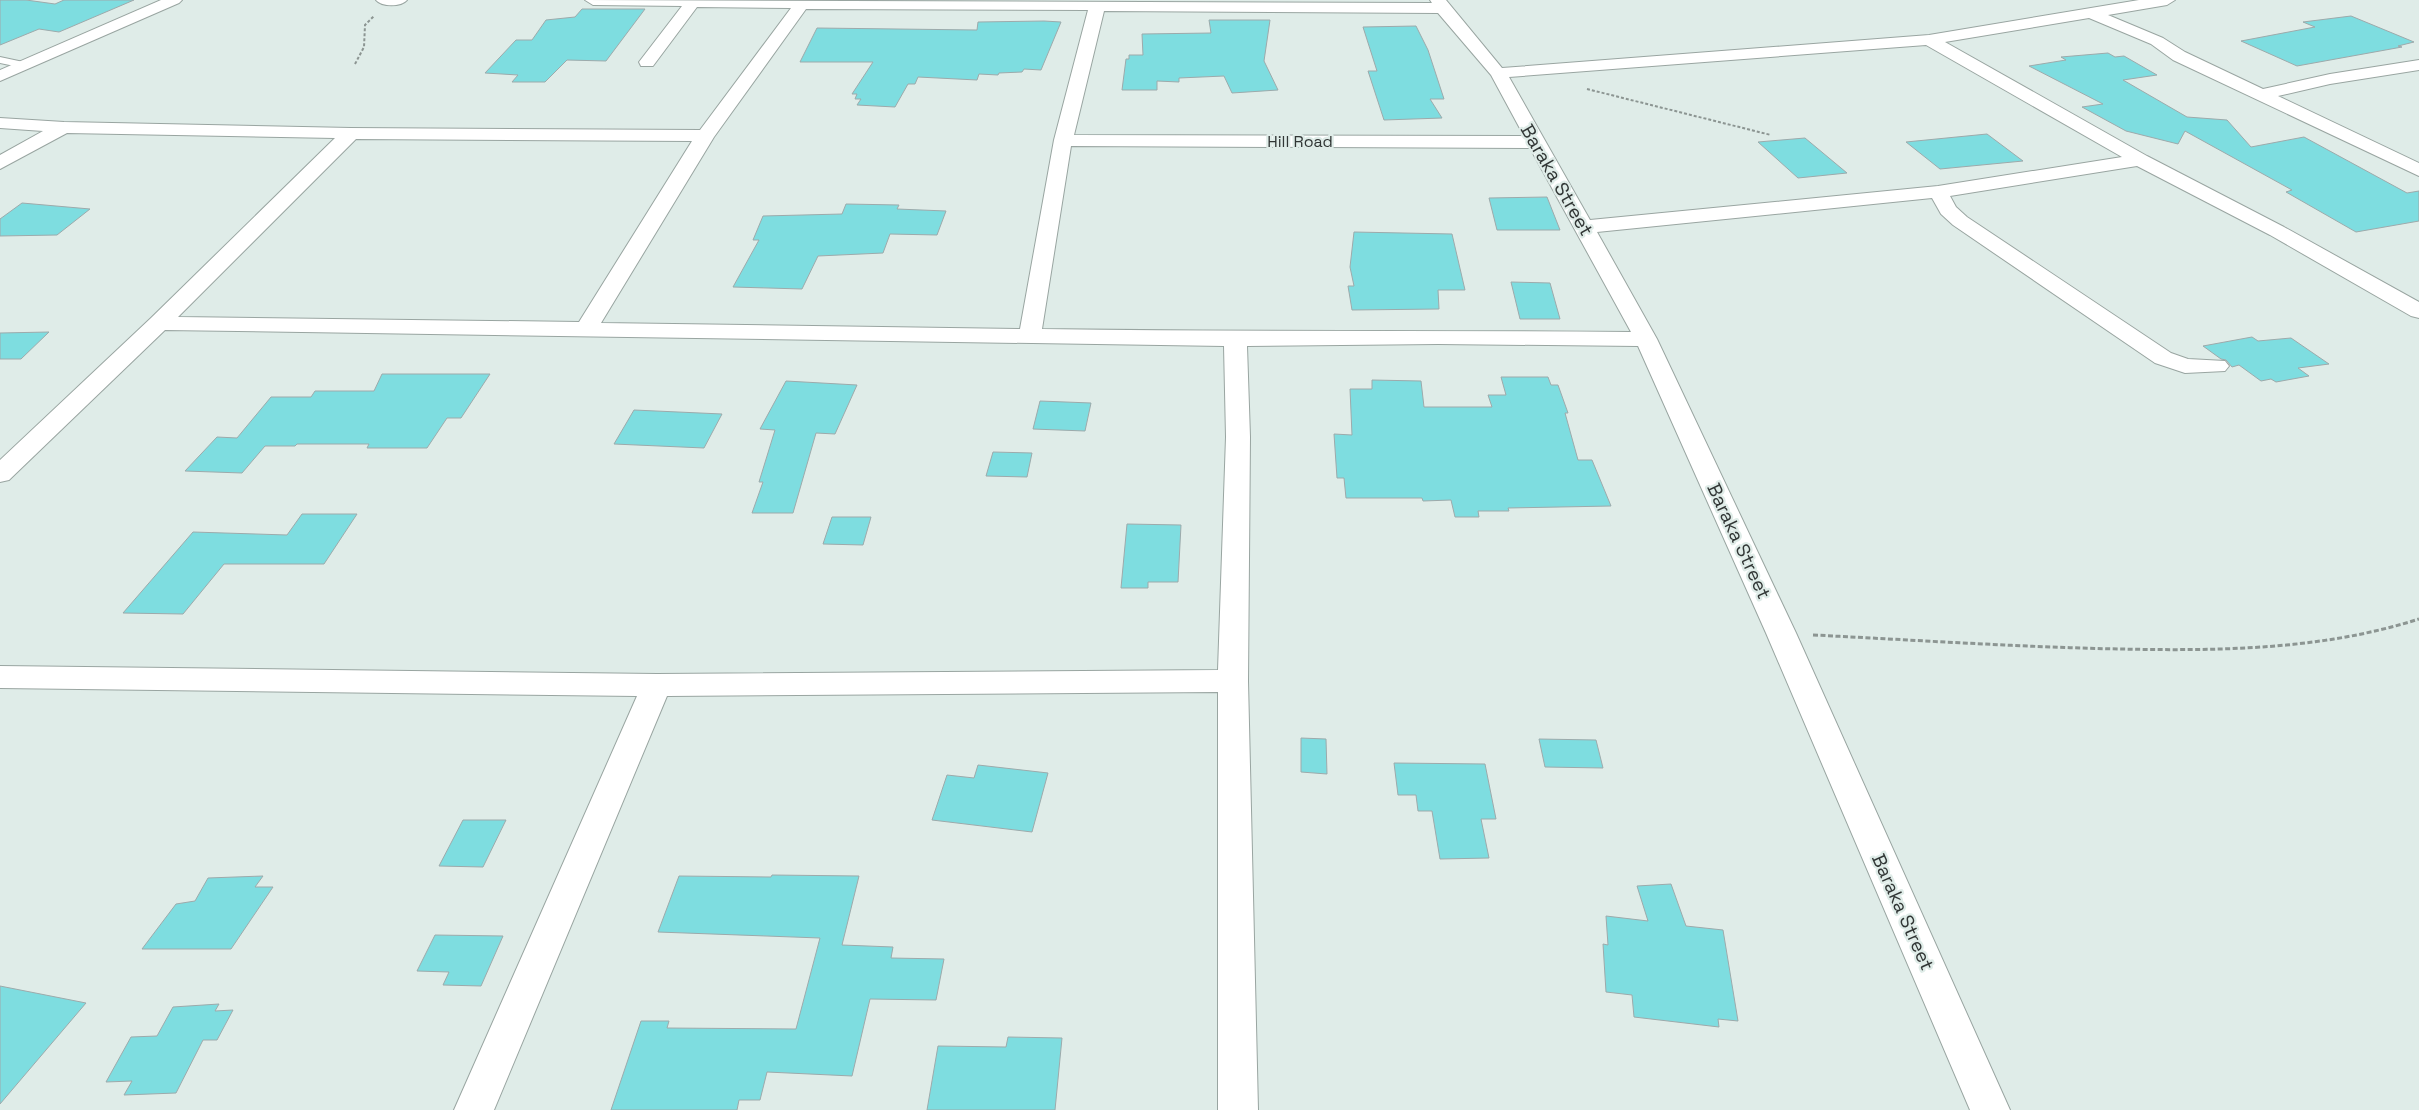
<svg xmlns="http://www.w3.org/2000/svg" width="2419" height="1110" viewBox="0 0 2419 1110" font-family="'Space Grotesk',sans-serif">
<rect width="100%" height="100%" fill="#dfece8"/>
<path fill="#7edde0" stroke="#9daaab" d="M 0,0 L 26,0 L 55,4 L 64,0 L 134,0 L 59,32 L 39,29 L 0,45 Z
M 582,9 L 645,9 L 606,61 L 567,60 L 545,82 L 512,82 L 518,75 L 485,73 L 516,40 L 532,40 L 546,20 L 575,17 Z
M 2351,16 L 2414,42 L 2398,46 L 2402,47 L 2297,66 L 2241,41 L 2315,27 L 2303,22 Z
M 1209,20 L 1270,20 L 1264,61 L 1278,90 L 1232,93 L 1224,76 L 1179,78 L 1179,82 L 1157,81 L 1157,90 L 1122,90 L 1126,59 L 1129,59 L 1129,55 L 1143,55 L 1142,34 L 1211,33 Z
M 1044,21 L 1061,22 L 1041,70 L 1024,69 L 1022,72 L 999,73 L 998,75 L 979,74 L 977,80 L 918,77 L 915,84 L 908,84 L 895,107 L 857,105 L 861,99 L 855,99 L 857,94 L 852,94 L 873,62 L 800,62 L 817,28 L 977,30 L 978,22 Z
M 1416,26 L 1428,50 L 1444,99 L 1430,99 L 1442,118 L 1384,120 L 1368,71 L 1377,71 L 1363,27 Z
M 2108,53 L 2115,57 L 2124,56 L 2157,75 L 2123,80 L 2187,117 L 2227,120 L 2251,147 L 2304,137 L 2407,193 L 2419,191 L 2419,221 L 2356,232 L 2286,192 L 2292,190 L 2185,131 L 2178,144 L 2126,131 L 2082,107 L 2103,104 L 2029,66 L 2066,60 L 2061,57 Z
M 1987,134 L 2023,161 L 1940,169 L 1906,142 Z
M 1805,138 L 1847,173 L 1798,178 L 1758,142 Z
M 1547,197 L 1560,230 L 1497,230 L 1489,198 Z
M 22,203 L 90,209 L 57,235 L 0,236 L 0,219 Z
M 846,204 L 899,205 L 897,209 L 946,211 L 937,235 L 890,234 L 883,253 L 818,256 L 802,289 L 733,287 L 759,240 L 753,240 L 763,216 L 842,214 Z
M 1354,232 L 1452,234 L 1465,290 L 1438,290 L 1439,309 L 1352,310 L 1348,286 L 1354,286 L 1350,267 Z
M 1511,282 L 1550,283 L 1560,319 L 1520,319 Z
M 49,332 L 21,359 L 0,359 L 0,333 Z
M 2252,337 L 2258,341 L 2291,338 L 2329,364 L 2298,368 L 2309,376 L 2276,382 L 2271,379 L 2261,381 L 2239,365 L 2232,367 L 2226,360 L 2221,359 L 2203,346 Z
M 382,374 L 490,374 L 461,418 L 447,418 L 427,448 L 367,448 L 369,444 L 297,444 L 295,446 L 265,446 L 242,473 L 185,471 L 217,437 L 237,438 L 271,397 L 311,397 L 315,391 L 374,391 Z
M 1501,377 L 1548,377 L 1551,385 L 1558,385 L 1568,413 L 1565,413 L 1578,460 L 1592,460 L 1611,506 L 1508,508 L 1509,511 L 1478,511 L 1479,517 L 1455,517 L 1451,500 L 1423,501 L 1422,498 L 1346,498 L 1344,478 L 1337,478 L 1334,434 L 1352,435 L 1350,389 L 1372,389 L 1372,380 L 1421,381 L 1424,407 L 1492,407 L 1488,395 L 1506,395 Z
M 786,381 L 857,385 L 835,434 L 816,433 L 793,513 L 752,513 L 763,482 L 759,482 L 775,430 L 760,429 Z
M 1040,401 L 1091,403 L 1085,431 L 1033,429 Z
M 634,410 L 722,414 L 704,448 L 614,444 Z
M 993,452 L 1032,453 L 1027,477 L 986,476 Z
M 302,514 L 357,514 L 324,564 L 224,564 L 183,614 L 123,613 L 193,532 L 287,535 Z
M 832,517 L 871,517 L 863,545 L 823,544 Z
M 1127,524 L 1181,525 L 1178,582 L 1148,582 L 1148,588 L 1121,588 Z
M 1301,738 L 1326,739 L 1327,774 L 1301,772 Z
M 1539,739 L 1596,740 L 1603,768 L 1545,767 Z
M 1394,763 L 1485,764 L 1496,819 L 1481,819 L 1489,858 L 1440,859 L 1432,811 L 1418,811 L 1416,795 L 1398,795 Z
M 978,765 L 1048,773 L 1032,832 L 932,820 L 947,775 L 974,778 Z
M 463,820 L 506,820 L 483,867 L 439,866 Z
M 772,875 L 859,876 L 842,945 L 893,947 L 891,958 L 944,959 L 936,1000 L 870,999 L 852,1076 L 767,1072 L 760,1100 L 739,1100 L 737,1110 L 611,1110 L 641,1021 L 669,1021 L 667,1028 L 796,1029 L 820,938 L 658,932 L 679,876 L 771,877 Z
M 263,876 L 255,887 L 273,887 L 231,949 L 142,949 L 176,904 L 195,901 L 208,878 Z
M 1671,884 L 1686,926 L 1723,930 L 1738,1021 L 1718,1019 L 1719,1027 L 1634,1017 L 1632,995 L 1606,992 L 1603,944 L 1608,945 L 1606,916 L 1648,921 L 1637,886 Z
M 435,935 L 503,936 L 481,986 L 443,985 L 449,972 L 417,971 Z
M 0,986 L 86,1003 L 0,1104 Z
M 219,1004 L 215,1011 L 233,1010 L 217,1040 L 203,1040 L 176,1093 L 124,1095 L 132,1081 L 106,1082 L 131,1037 L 157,1036 L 173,1007 Z
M 1008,1037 L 1062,1038 L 1055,1110 L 927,1110 L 938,1046 L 1006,1047 Z"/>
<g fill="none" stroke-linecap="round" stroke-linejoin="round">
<g stroke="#99a5a1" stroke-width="2">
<path id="service" d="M 0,57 L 28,63 L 29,65 L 24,68 L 0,63 Z"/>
</g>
<g stroke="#99a5a1" stroke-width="2">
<path id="minor" d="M 161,0 L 182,0 L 179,3 L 0,81 L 0,70 Z
M 376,0 L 407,0 C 401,7 382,7 376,0 Z
M 585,0 L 1432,3 L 1430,0 L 1446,0 L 1502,68 L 1929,35 L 2139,0 L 2175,0 L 2167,5 L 2108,15 L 2163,38 L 2185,52 L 2263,89 L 2330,74 L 2419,60 L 2419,70 L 2330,84 L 2278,96 L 2419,163 L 2419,176 L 2173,60 L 2151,44 L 2089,18 L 1945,42 L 2147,156 L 2284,227 L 2419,302 L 2419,318 L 2411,316 L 2270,235 L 2137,166 L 1950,196 L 1956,207 L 1967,217 L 2171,353 L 2188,359 L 2225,361 L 2229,366 L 2225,371 L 2185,373 L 2155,363 L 1953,225 L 1941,214 L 1932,198 L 1597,232 L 1657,339 L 1796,633 L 2010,1110 L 1970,1110 L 1766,633 L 1638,346 L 1438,344 L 1247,346 L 1250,437 L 1248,681 L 1258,1110 L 1218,1110 L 1218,692 L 667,696 L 494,1110 L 454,1110 L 637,696 L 0,688 L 0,666 L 657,674 L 1218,670 L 1226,437 L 1224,346 L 165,330 L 9,480 L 0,482 L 0,460 L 151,318 L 335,138 L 67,133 L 0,169 L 0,155 L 43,131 L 0,128 L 0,118 L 64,122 L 351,128 L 700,130 L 791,8 L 697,7 L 653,66 L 641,66 L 639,62 L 682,6 L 593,5 ZM 806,9 L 1088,10 L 1054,140 L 1020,329 L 601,323 L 714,137 ZM 1104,11 L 1438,13 L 1491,75 L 1524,136 L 1074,135 ZM 1926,45 L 2122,157 L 1938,186 L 1590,220 L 1509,77 ZM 356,139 L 692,141 L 579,322 L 178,317 ZM 1071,146 L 1530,148 L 1631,332 C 1435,330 1239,332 1042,329 Z"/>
</g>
<path stroke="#8c9592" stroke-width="2" stroke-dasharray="3 2" stroke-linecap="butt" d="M 355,64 L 364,47 L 365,25 L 374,16
M 1587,89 L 1771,135"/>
<path stroke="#8c9592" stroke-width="3" stroke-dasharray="5 2.5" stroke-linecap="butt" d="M 1813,635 C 1915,640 2017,647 2119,649 C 2220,651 2322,650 2419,619"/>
<use href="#service" fill="#fff" fill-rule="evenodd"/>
<use href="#minor" fill="#fff" fill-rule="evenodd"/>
</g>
<g text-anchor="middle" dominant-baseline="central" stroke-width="4.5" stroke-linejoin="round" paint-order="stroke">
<g font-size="16" fill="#313635" stroke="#dfece8">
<text x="1300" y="141">Hill Road</text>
</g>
<g font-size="19" fill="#313635" stroke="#dfece8">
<text transform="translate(1557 180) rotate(60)">Baraka Street</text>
<text transform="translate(1739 541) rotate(65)">Baraka Street</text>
<text transform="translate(1903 912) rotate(66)">Baraka Street</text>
</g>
</g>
</svg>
